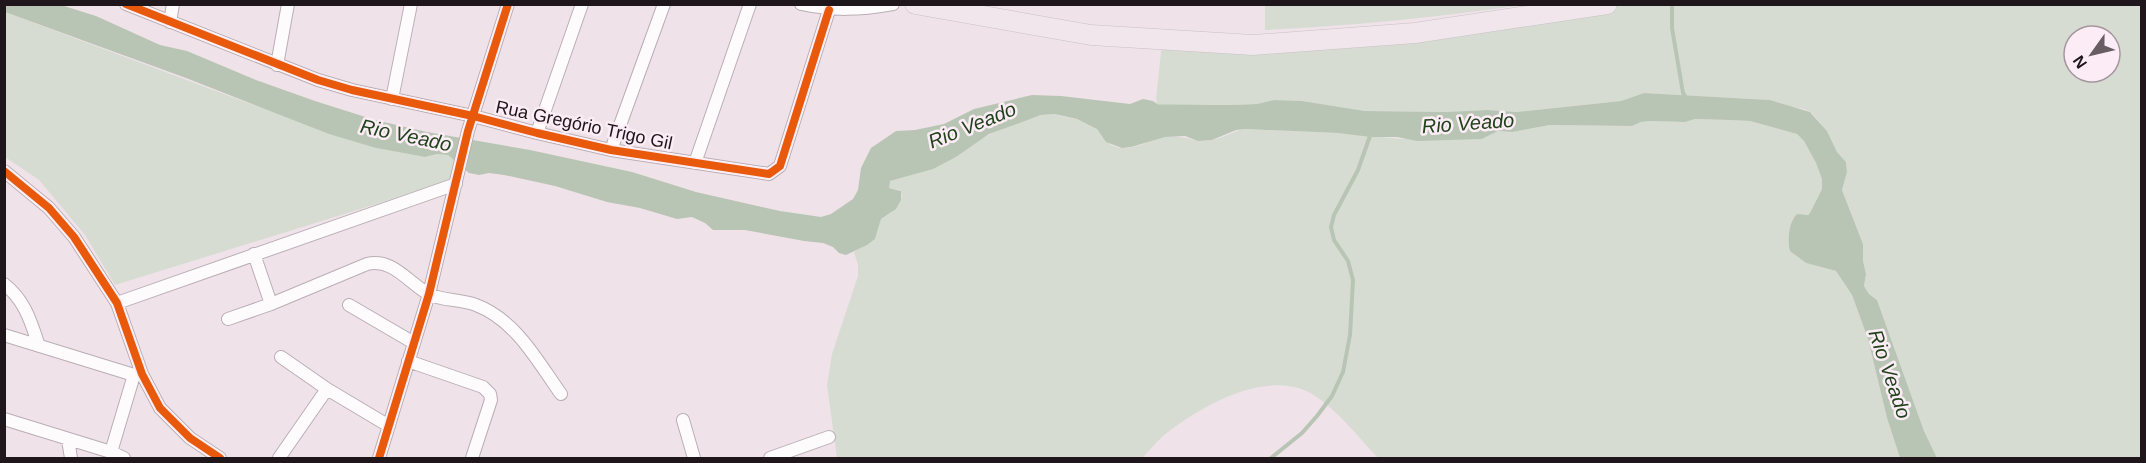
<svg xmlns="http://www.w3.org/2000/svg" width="2146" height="463" viewBox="0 0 2146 463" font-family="Arial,sans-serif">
<rect width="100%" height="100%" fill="#f0e2e9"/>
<path fill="#d7dcd3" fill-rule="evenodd" d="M 1627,4 L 2141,5 L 2141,458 L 1937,458 L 1924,431 L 1877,300 L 1869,294 L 1864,286 L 1866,274 L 1863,261 L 1863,244 L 1842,190 L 1847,172 L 1846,162 L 1837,152 L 1827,131 L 1812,113 L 1804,109 L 1791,107 L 1770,100 L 1644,93 L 1621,101 L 1516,112 L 1488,110 L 1445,112 L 1365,111 L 1302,101 L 1274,100 L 1229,117 L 1201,123 L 1180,120 L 1163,109 L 1157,104 L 1156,99 L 1162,43 L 1446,30 ZM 2074,36 L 2110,36 L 2110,72 L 2074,72 Z
M 1265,5 L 1265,4 L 1524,5 C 1438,17 1352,26 1265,30 Z
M 5,12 L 248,103 L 376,148 L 425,157 L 437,154 L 448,155 L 462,167 L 459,176 L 383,202 L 115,285 L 85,235 L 39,180 L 5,157 Z
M 1054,114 C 1067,119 1087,118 1097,129 C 1106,139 1106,146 1122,148 C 1137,149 1151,139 1166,137 C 1182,134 1196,143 1212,140 C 1224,138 1234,130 1246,129 L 1338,133 L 1403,139 L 1482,139 L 1498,131 L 1512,132 L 1550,125 L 1632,126 L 1641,122 L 1649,121 L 1685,122 L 1695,119 L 1729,120 L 1750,121 L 1797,134 L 1804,141 L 1816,163 L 1822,179 L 1822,189 L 1810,214 L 1793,218 L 1790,234 L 1799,258 L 1806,263 L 1836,271 L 1852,295 L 1868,339 L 1887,418 L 1900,458 L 1378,458 C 1358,437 1338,410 1312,394 C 1269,369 1207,403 1172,429 C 1160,437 1152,448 1142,458 L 837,458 L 827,385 L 832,354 L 858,276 L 858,265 L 854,252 L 875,239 L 881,219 L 892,212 L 902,197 L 900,190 L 889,188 L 889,182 L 894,179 L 905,177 L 956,157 L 981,139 L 1004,127 L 1041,115 Z"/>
<path fill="#b9c5b4" d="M 5,5 L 61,5 L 96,16 L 160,45 L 187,51 L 256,80 L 315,101 L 375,120 L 427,132 L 530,150 L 632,172 L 696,192 L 780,211 L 821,217 L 831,214 L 853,199 L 858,190 L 861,168 L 871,148 L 896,131 L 915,130 L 944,124 L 974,109 L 1032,95 L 1061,96 L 1130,104 L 1143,99 L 1153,101 L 1180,120 L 1201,123 L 1229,117 L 1257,104 L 1274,100 L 1302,101 L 1365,111 L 1445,112 L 1488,110 L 1516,112 L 1621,101 L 1644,93 L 1770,100 L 1810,112 L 1827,131 L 1837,152 L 1846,162 L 1847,172 L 1842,190 L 1863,244 L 1863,261 L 1866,274 L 1864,286 L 1869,294 L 1877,300 L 1924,431 L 1937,458 L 1900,458 L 1887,418 L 1868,339 L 1852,295 L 1836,271 L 1806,263 L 1790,251 C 1787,241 1789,221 1797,214 L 1808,215 L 1810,213 L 1822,189 L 1822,179 L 1816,163 L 1804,141 L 1797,134 L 1750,121 L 1729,120 L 1695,119 L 1685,122 L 1649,121 L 1641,122 L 1632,126 L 1550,125 L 1512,132 L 1498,131 L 1482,139 L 1417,141 L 1397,137 L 1371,137 L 1338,133 L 1246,129 L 1236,130 L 1212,140 L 1198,141 L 1185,136 L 1165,137 L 1131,147 L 1122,148 L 1106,142 L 1097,129 L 1077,119 L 1054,114 L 1041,115 L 989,134 L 956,157 L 933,169 L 890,181 L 889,188 L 901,191 L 901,200 L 896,209 L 881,219 L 875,239 L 867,245 L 846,255 L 839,253 L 833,247 L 823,243 L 804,241 L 745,230 L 713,230 L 705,223 L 692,217 L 677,219 L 640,208 L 607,202 L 555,186 L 504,175 L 489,173 L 479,175 L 469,173 L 448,155 L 437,154 L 425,157 L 376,148 L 329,134 L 186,78 L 5,12 Z"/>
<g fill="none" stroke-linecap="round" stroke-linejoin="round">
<path stroke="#b9c5b4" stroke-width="4" d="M 1672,6 L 1672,28 L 1683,93 L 1687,99
M 1271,458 L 1302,433 L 1317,416 L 1332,396 L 1343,372 L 1350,335 L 1353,280 L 1348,261 L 1334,240 L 1331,227 L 1334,215 L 1358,170 L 1371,133"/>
<path stroke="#b9c5b4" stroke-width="24" d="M 1139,117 C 1179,115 1218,119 1257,116"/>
<g stroke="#baaeb4" stroke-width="14">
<path id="minor" d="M 126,4 L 318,80 L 352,90 L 473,116 L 537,133 L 611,150 L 769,174 L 780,166 L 829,10
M 801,4 C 834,11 859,10 893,4
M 170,22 L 173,4
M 277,65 L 288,4
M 392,99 L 411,4
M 537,133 L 582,4
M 611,150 L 664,4
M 695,163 L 750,4
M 4,171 L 49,208 L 74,237 L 117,303 L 142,374 L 160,408 L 190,438 L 220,458
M 254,254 L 271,304
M 4,284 C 25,300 31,322 39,346
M 117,303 L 456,184
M 349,305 L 414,343
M 228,319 L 271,304 L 367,264 C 392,258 407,281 427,293 C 440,301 461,299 476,305 C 516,320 538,362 561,394
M 4,335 L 134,375 L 142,374
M 281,357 L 327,389 L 389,426
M 408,361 L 483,387 L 490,394 L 491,400 L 472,458
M 4,419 L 111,452 L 124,458
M 683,420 L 694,458
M 68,440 L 71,458
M 111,452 L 134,375
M 279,458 L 327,389
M 379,458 L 429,294 L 468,131 L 508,4
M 770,458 L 829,437"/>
</g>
<g stroke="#c8c2c5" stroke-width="21">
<path id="trunk" d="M 915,4 L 1091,35 L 1253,45 L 1415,33 L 1607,4"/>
</g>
<use href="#minor" stroke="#fdfbfc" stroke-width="12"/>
<use href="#trunk" stroke="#f0e6ec" stroke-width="20"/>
<g stroke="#fcecf5" stroke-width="11">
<path id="cycleway" d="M 126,4 L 318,80 L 352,90 L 473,116 L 537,133 L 611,150 L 769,174 L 780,166 L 829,10
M 4,171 L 49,208 L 74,237 L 117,303 L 142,374 L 160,408 L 190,438 L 220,458
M 379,458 L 429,294 L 468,131 L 508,4"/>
</g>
<use href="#cycleway" stroke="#e8590c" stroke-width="8"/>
</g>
<g text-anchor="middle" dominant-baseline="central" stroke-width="5" stroke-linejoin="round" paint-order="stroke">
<g font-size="18" fill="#1f161b" stroke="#fcecf5">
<text transform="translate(584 125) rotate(12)">Rua Gregório Trigo Gil</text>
</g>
<g font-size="20" font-style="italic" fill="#20431c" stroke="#fcecf5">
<text transform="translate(1468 123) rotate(-4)">Rio Veado</text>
<text transform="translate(972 125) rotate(-22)">Rio Veado</text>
<text transform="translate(406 135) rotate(12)">Rio Veado</text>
<text transform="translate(1890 374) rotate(71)">Rio Veado</text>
</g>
</g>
<rect width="2146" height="463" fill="none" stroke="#1f161b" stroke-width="12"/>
<g transform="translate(2092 54) rotate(236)"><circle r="28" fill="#fcecf5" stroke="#a4969e" stroke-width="1.5"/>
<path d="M0-4.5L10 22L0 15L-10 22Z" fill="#685d63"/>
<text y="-9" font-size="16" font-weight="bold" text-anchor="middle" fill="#1f161b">N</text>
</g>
</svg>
